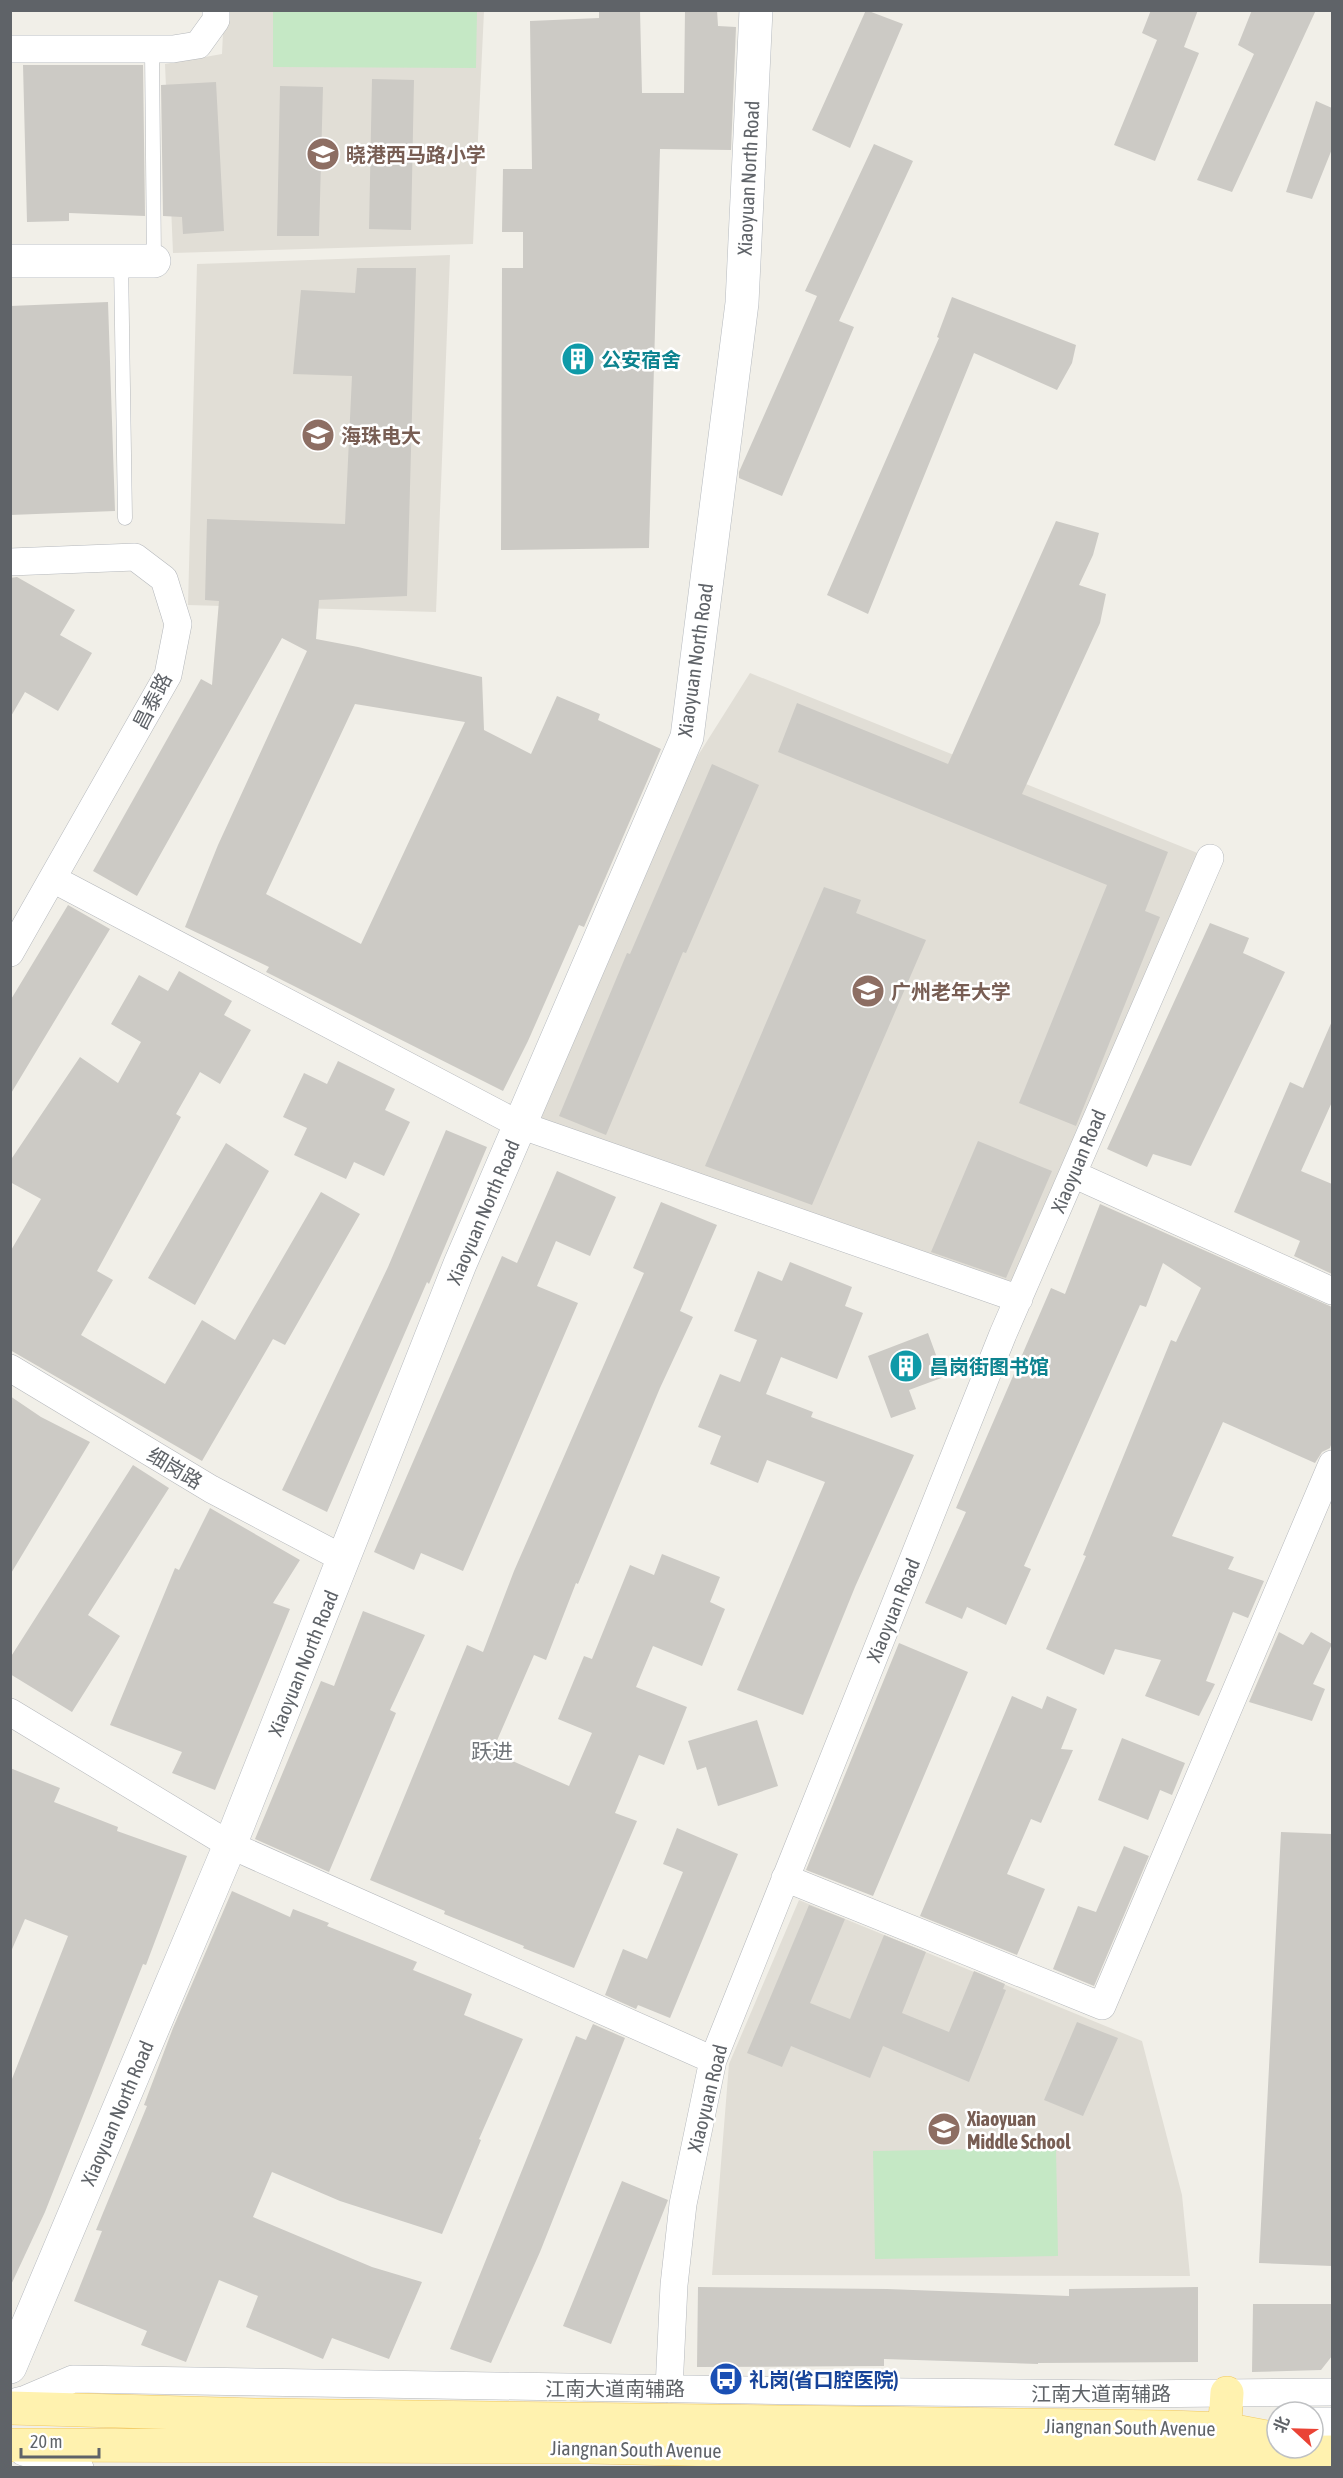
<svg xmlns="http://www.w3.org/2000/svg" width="1343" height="2478" viewBox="0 0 1343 2478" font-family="'Asap Condensed','Noto Sans SC',sans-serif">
<rect width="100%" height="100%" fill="#f1efe8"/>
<path fill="#e1ded6" d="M 224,11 L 484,11 L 473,244 L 173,253 L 165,64 L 222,54 Z
M 450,255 L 436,612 L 188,605 L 197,264 Z
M 750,673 L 1210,858 L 1019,1299 L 520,1125 L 697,757 Z
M 799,1900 L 1142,2041 L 1182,2195 L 1190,2276 L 712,2275 L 729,2064 Z"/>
<path fill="#c5e8c5" d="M 273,11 L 477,11 L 476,68 L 273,67 Z
M 1056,2148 L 1058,2256 L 875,2259 L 873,2151 Z"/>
<path fill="#cccac5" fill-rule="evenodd" d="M 599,10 L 640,10 L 642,93 L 684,93 L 685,10 L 717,10 L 718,26 L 736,27 L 731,150 L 660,149 L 649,548 L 501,550 L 502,268 L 523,268 L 523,232 L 502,232 L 503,169 L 532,169 L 530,21 L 599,18 Z
M 866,10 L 903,24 L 850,148 L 812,130 Z
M 1151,10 L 1198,10 L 1184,47 L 1199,53 L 1155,161 L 1114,145 L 1157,40 L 1142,33 Z
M 1252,10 L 1316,10 L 1232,192 L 1197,180 L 1254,54 L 1238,45 Z
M 23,65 L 143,65 L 145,216 L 69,213 L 69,221 L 27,222 Z
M 372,79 L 414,80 L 411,230 L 369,229 Z
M 216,82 L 224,231 L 183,234 L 182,217 L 163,216 L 161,85 Z
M 280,86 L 323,87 L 319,236 L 277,236 Z
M 1316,101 L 1332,108 L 1332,149 L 1312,199 L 1286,192 Z
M 874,144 L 913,161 L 839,321 L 854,327 L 782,496 L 739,478 L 739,472 L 817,296 L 805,291 Z
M 357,268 L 416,268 L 407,596 L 319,600 L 316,639 L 358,647 L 482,677 L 484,730 L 531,754 L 557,696 L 600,714 L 598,720 L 661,749 L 584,927 L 579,925 L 528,1041 L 503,1091 L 266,972 L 269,967 L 185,927 L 218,845 L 307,651 L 282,638 L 137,896 L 93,871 L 201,679 L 212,685 L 219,601 L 205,600 L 207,519 L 345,524 L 352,376 L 293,374 L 301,290 L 355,293 ZM 355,704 L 465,722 L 361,944 L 266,894 Z
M 952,297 L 1076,345 L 1072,363 L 1057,390 L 974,353 L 868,614 L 827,595 L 939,338 L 937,337 Z
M 108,302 L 115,511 L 10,515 L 10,306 Z
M 1056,521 L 1099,533 L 1093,555 L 1079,585 L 1106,594 L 1100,623 L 1022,794 L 1168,852 L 1145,911 L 1160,917 L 1076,1126 L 1019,1103 L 1107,885 L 778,752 L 797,703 L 948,764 Z
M 17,577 L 75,610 L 60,635 L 92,653 L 58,711 L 25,692 L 10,718 L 10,578 Z
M 712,764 L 759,785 L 686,953 L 683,952 L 606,1135 L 559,1116 L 627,953 L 630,954 Z
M 824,887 L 861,900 L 856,913 L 926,940 L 812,1205 L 705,1166 Z
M 68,905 L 110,929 L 10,1095 L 10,1001 Z
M 1210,923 L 1249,938 L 1243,953 L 1285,972 L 1191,1166 L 1153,1154 L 1147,1167 L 1107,1149 Z
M 179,971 L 232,1001 L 224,1015 L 251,1030 L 220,1084 L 200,1072 L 176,1114 L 181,1117 L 97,1271 L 113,1280 L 81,1335 L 165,1384 L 202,1320 L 235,1340 L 321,1192 L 360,1214 L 285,1345 L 273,1339 L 202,1461 L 10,1350 L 10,1252 L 41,1199 L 10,1182 L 10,1161 L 80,1057 L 118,1083 L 141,1042 L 111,1024 L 139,975 L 168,991 Z
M 1332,1021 L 1332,1102 L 1301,1171 L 1332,1184 L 1332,1274 L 1294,1256 L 1300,1241 L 1234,1212 L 1290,1082 L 1303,1088 Z
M 338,1061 L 395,1089 L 385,1110 L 410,1122 L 384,1176 L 354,1162 L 346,1179 L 294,1155 L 307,1128 L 283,1117 L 304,1073 L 327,1084 Z
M 446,1130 L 487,1147 L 429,1284 L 427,1282 L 327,1512 L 282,1490 L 388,1267 Z
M 978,1141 L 1052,1171 L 1006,1278 L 931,1252 Z
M 226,1143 L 269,1171 L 195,1305 L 148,1278 Z
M 557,1171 L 616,1197 L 590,1256 L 556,1241 L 537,1286 L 578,1303 L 463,1571 L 421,1553 L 414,1570 L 374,1552 L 502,1256 L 517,1263 Z
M 661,1202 L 717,1225 L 680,1311 L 693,1317 L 660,1388 L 578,1584 L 576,1583 L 546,1660 L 534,1655 L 492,1752 L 569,1786 L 592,1733 L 558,1719 L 584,1656 L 592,1659 L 630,1565 L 654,1575 L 662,1554 L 720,1577 L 710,1602 L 725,1609 L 702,1666 L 653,1646 L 636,1687 L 687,1707 L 664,1765 L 639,1755 L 615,1813 L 637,1821 L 574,1968 L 523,1948 L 524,1946 L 444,1914 L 445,1911 L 370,1880 L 467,1645 L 483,1652 L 514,1571 L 644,1273 L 633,1268 Z
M 1100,1204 L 1332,1307 L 1332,1442 L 1330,1448 L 1322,1452 L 1315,1463 L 1223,1422 L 1172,1536 L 1234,1557 L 1228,1569 L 1264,1581 L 1248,1618 L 1233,1612 L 1206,1681 L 1215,1684 L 1199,1716 L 1145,1696 L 1161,1660 L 1115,1649 L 1104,1675 L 1046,1649 L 1086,1556 L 1083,1555 L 1171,1340 L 1176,1342 L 1201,1288 L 1163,1263 L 1146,1307 L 1140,1305 L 1024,1566 L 1031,1569 L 1006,1625 L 967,1607 L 962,1619 L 925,1603 L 966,1512 L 956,1508 L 1051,1288 L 1065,1294 Z
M 790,1262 L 852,1287 L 845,1306 L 863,1313 L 837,1379 L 781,1357 L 766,1394 L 813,1412 L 811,1417 L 914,1455 L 855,1587 L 803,1715 L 737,1690 L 825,1482 L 767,1460 L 758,1483 L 710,1464 L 721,1436 L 698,1427 L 720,1374 L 740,1382 L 757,1340 L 734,1331 L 758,1271 L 782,1281 Z
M 928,1333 L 944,1377 L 909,1390 L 916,1409 L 891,1418 L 868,1356 Z
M 10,1396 L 41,1417 L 90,1442 L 10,1575 Z
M 133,1465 L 169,1488 L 88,1615 L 120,1636 L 72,1712 L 10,1674 L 10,1658 Z
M 210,1508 L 300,1560 L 273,1603 L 290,1609 L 215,1790 L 172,1773 L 182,1752 L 110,1725 L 175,1568 L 179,1570 Z
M 363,1611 L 425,1635 L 390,1710 L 396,1713 L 329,1872 L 255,1839 L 321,1681 L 334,1686 Z
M 1279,1632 L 1303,1645 L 1311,1632 L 1332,1644 L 1313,1684 L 1325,1689 L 1312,1721 L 1249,1702 Z
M 899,1643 L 968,1672 L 873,1896 L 806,1870 Z
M 1012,1696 L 1042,1709 L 1047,1696 L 1077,1709 L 1061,1749 L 1073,1750 L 1041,1823 L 1031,1819 L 1007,1874 L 1045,1889 L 1017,1955 L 920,1916 Z
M 757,1720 L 778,1786 L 718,1806 L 706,1767 L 697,1770 L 688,1741 Z
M 1122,1738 L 1185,1763 L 1172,1795 L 1160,1790 L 1148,1820 L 1098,1800 Z
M 10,1768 L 60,1788 L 54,1802 L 118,1827 L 117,1831 L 187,1856 L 146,1965 L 143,1964 L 45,2212 L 10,2287 L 10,2084 L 68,1936 L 25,1919 L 10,1954 Z
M 677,1828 L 738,1854 L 670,2018 L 638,2005 L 636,2009 L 605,1995 L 623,1949 L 647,1959 L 683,1872 L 663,1864 Z
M 1281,1832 L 1332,1834 L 1332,2266 L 1259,2263 Z
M 1124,1846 L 1149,1856 L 1094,1986 L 1053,1969 L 1078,1906 L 1096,1912 Z
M 232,1891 L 290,1917 L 293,1909 L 329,1923 L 327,1926 L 417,1962 L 413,1970 L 472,1994 L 464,2015 L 523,2039 L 479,2139 L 481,2140 L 442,2234 L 340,2201 L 272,2172 L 253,2217 L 372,2267 L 422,2282 L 389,2359 L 332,2338 L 323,2359 L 246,2327 L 258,2296 L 219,2280 L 186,2362 L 141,2345 L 147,2331 L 74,2301 L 102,2231 L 96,2230 L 147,2106 L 144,2105 L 173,2028 Z
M 809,1905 L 845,1919 L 810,2003 L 850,2019 L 884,1935 L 926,1952 L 902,2013 L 949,2032 L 974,1971 L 1005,1984 L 1003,1989 L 1006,1990 L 969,2082 L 883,2046 L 870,2078 L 791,2046 L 782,2067 L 747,2053 Z
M 1077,2022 L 1118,2038 L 1083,2116 L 1044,2100 Z
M 593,2024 L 625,2038 L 540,2252 L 491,2363 L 450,2349 L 576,2036 L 586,2040 Z
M 622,2181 L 668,2200 L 611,2344 L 563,2326 Z
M 698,2287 L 887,2289 L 1069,2296 L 1069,2289 L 1198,2287 L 1198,2362 L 1038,2363 L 1038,2364 L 884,2359 L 884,2366 L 697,2367 Z
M 1253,2304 L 1332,2304 L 1332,2356 L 1321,2370 L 1252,2372 Z"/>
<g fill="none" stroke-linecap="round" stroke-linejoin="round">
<g stroke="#b5b8bc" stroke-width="15">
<path id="lane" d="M 152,50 L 154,261
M 121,261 L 125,518"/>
</g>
<g stroke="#b5b8bc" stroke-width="28">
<path id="street" d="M 10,49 L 173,49 L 198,45 L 216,20 L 216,10
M 10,562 L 135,557 L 164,579 L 178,624 L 168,675 L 10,953
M 53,879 L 520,1125 L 1019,1299
M 1073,1174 L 1332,1291
M 10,1368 L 211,1489 L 344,1559
M 10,1712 L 230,1845 L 713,2060
M 785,1878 L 1102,2006 L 1332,1464
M 669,2389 L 674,2285 L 683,2204 L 713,2060 L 1003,1334 L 1210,858
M 10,2403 L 26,2399 L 73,2379 L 806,2391 L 1132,2394 L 1332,2392
M 23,2452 L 80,2468"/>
</g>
<g stroke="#b6babf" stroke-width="34">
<path id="secondary" d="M 10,261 L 154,261
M 10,2367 L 230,1845 L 460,1264 L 687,737 L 742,303 L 756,10
M 1313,2424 L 1332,2424"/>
</g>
<g stroke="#f2c960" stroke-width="34">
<path id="primary" d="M 10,2408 L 257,2415 L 1169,2427 L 1224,2429 L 1277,2439
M 10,2445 L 589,2447 L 856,2453 L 1108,2451 L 1222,2454 L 1332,2452
M 1223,2449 L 1227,2393"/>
</g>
<use href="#lane" stroke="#fff" stroke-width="14"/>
<use href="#street" stroke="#fff" stroke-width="27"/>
<use href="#secondary" stroke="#fff" stroke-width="33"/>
<use href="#primary" stroke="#fff2af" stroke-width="33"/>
</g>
<defs>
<g id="school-disc" transform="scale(1.725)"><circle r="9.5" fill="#8d6e63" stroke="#fff"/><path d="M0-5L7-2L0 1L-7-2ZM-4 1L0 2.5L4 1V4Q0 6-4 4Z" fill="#fff"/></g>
<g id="building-disc" transform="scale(1.725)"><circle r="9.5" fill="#0f9aa8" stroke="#fff"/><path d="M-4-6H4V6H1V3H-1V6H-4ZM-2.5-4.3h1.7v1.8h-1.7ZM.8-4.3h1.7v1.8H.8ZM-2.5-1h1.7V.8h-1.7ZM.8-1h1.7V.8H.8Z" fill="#fff"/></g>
<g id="bus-disc" transform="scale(1.725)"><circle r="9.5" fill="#1a4fb4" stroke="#fff"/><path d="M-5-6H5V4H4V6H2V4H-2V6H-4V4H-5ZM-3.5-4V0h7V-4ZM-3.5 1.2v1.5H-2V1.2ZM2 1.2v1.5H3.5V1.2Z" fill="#fff"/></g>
</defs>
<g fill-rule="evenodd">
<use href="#school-disc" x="323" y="154"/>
<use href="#building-disc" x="578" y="359"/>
<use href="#school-disc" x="318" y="435"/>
<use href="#school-disc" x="868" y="991"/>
<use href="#building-disc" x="906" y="1366"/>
<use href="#school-disc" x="944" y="2129"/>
<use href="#bus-disc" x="726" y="2379"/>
</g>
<g text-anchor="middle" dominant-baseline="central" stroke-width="5" stroke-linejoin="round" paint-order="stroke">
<g font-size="20" font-weight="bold" fill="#785e54" stroke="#fff" text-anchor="start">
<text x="346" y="154">晓港西马路小学</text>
<text x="341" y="435">海珠电大</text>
<text x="891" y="991">广州老年大学</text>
<text x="967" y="2118">Xiaoyuan<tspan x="967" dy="23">Middle School</tspan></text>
</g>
<g font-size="20" fill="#5f6368" stroke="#fff">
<text transform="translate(748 178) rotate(-87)">Xiaoyuan North Road</text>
<text transform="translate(695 660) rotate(-82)">Xiaoyuan North Road</text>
<text transform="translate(152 701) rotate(-63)">昌泰路</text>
<text transform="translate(1078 1161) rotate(-67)">Xiaoyuan Road</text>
<text transform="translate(483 1212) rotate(-67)">Xiaoyuan North Road</text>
<text transform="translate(175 1468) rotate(31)">细岗路</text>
<text transform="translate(893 1610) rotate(-68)">Xiaoyuan Road</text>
<text transform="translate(303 1663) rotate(-68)">Xiaoyuan North Road</text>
<text transform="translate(707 2098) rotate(-76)">Xiaoyuan Road</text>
<text transform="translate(117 2113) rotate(-67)">Xiaoyuan North Road</text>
<text x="615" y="2388">江南大道南辅路</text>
<text x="1101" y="2393">江南大道南辅路</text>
<text transform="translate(1130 2427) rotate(1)">Jiangnan South Avenue</text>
<text transform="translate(636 2449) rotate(1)">Jiangnan South Avenue</text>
</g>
<g font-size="20" font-weight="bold" fill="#0d838f" stroke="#fff" text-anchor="start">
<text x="601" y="359">公安宿舍</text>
<text x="929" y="1366">昌岗街图书馆</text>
</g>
<g font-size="20" font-weight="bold" fill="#164399" stroke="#fff" text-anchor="start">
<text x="749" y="2379">礼岗(省口腔医院)</text>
</g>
<g font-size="21" fill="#70757a" stroke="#fff">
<text x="492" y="1751">跃进</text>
</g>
</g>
<rect width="1343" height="2478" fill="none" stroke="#5f6368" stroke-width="24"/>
<g transform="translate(1295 2430) rotate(292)"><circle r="28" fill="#ffffff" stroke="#bfc1c3" stroke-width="1.5"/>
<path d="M0-4.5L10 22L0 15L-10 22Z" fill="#ea4335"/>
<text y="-9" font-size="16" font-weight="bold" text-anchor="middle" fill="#5f6368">北</text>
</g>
<path d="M21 2448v9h78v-9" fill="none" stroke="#5f6368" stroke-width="3"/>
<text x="30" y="2448" font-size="18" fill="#5f6368" stroke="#ffffff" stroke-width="4.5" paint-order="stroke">20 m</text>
</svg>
